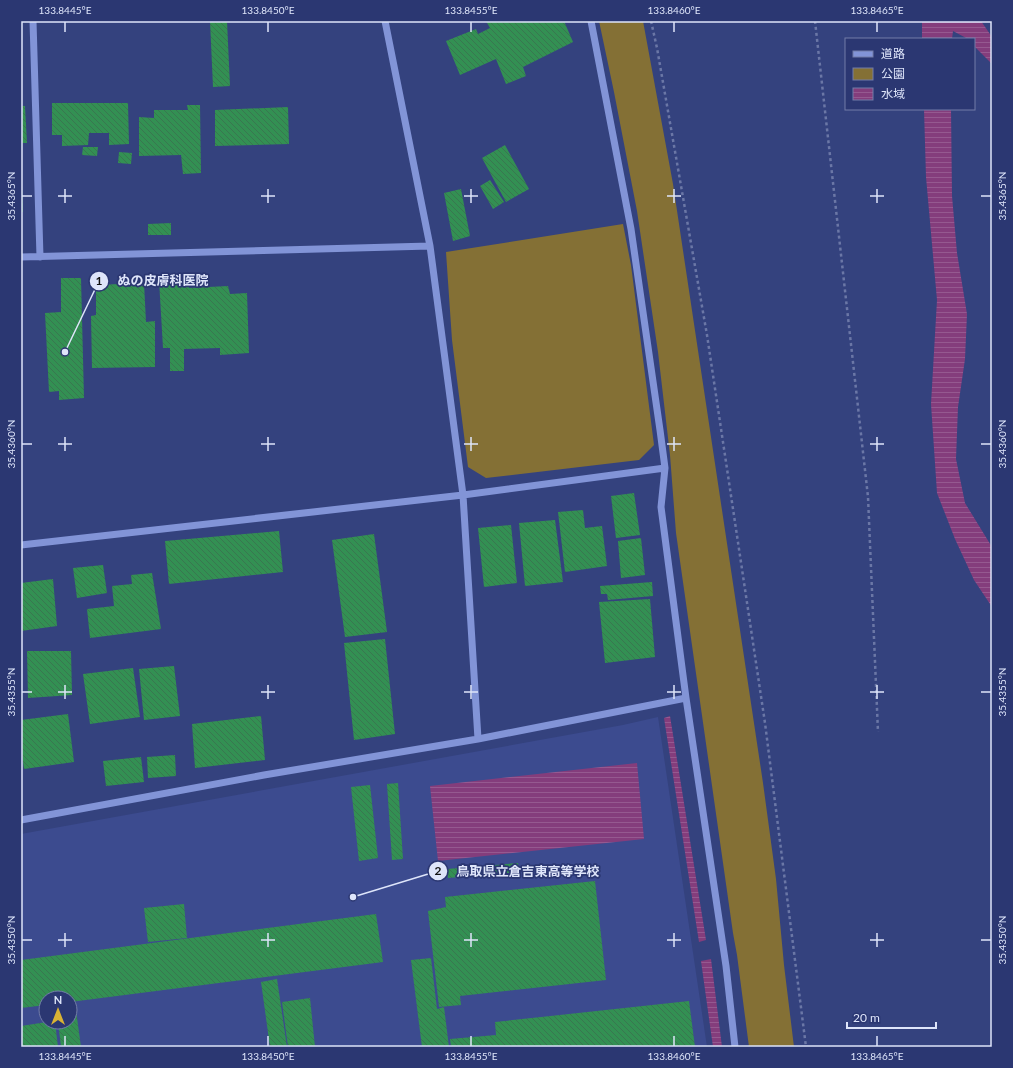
<svg xmlns="http://www.w3.org/2000/svg" width="1013" height="1068" viewBox="0 0 1013 1068" font-family="Lato,'Noto Sans JP',sans-serif">
<defs>
<pattern id="water-rules" width="6" height="5" patternUnits="userSpaceOnUse"><rect width="6" height="5" fill="#843d7c"/><path d="M0 2.5h6" fill="none" stroke="#955990"/></pattern>
<pattern id="building-back-hatch" width="6" height="6" patternUnits="userSpaceOnUse"><rect width="6" height="6" fill="#339053"/><path d="M-1 5l2 2M0 0l6 6M5-1l2 2" fill="none" stroke="#397650"/></pattern>
</defs>
<rect width="100%" height="100%" fill="#34427e"/>
<path fill="#3c4b8f" fill-rule="evenodd" d="M 658,717 L 707,1047 L 21,1047 L 21,834 L 623,725 ZM 46,998 L 70,998 L 70,1022 L 46,1022 Z"/>
<path fill="#847035" d="M 599,21 L 643,21 L 673,184 L 763,783 L 776,879 L 784,965 L 794,1047 L 749,1047 L 737,955 L 733,933 L 676,533 L 670,455 L 658,352 L 637,211 L 614,92 Z
M 623,224 L 631,265 L 654,445 L 639,460 L 486,478 L 468,467 L 452,340 L 446,252 Z"/>
<path fill="url(#water-rules)" d="M 922,21 L 981,21 L 992,37 L 992,64 L 974,46 L 974,39 L 968,39 L 953,31 L 952,39 L 922,39 Z
M 924,109 L 951,109 L 952,196 L 957,253 L 967,314 L 965,359 L 958,407 L 956,459 L 965,503 L 992,547 L 992,607 L 974,580 L 955,539 L 937,493 L 931,404 L 937,300 L 926,177 Z
M 670,716 L 706,940 L 699,942 L 664,718 Z
M 637,763 L 644,839 L 438,861 L 430,786 Z
M 711,959 L 722,1047 L 713,1047 L 701,961 Z"/>
<path fill="url(#building-back-hatch)" d="M 210,21 L 227,21 L 230,86 L 213,87 Z
M 486,21 L 564,21 L 573,42 L 523,67 L 526,76 L 506,84 L 496,59 L 460,75 L 446,41 L 476,29 L 478,34 L 490,28 Z
M 52,103 L 128,103 L 129,144 L 109,145 L 109,133 L 89,133 L 88,145 L 62,146 L 62,135 L 52,135 Z
M 187,105 L 200,105 L 201,173 L 183,174 L 181,155 L 139,156 L 139,117 L 154,118 L 154,110 L 188,110 Z
M 21,106 L 25,106 L 27,143 L 21,143 Z
M 288,107 L 289,144 L 215,146 L 215,110 Z
M 505,145 L 529,189 L 506,202 L 482,158 Z
M 83,147 L 98,147 L 97,156 L 82,155 Z
M 119,152 L 132,153 L 131,164 L 118,163 Z
M 490,180 L 504,202 L 493,209 L 480,186 Z
M 21,187 L 22,187 L 23,212 L 21,212 Z
M 461,189 L 470,236 L 453,241 L 444,193 Z
M 171,223 L 171,235 L 148,235 L 148,224 Z
M 61,278 L 81,278 L 84,398 L 59,400 L 59,391 L 49,392 L 45,313 L 61,312 Z
M 188,278 L 189,288 L 228,286 L 230,294 L 247,293 L 249,353 L 220,355 L 220,348 L 184,349 L 184,371 L 170,371 L 170,348 L 163,348 L 159,280 Z
M 144,283 L 146,322 L 155,321 L 155,367 L 92,368 L 91,316 L 96,315 L 96,285 Z
M 634,493 L 640,535 L 616,538 L 611,496 Z
M 583,510 L 585,528 L 602,526 L 607,566 L 565,572 L 558,512 Z
M 555,520 L 563,582 L 525,586 L 519,523 Z
M 511,525 L 517,583 L 484,587 L 478,528 Z
M 279,531 L 283,572 L 169,584 L 165,541 Z
M 374,534 L 387,632 L 345,637 L 332,540 Z
M 641,538 L 645,575 L 621,578 L 618,541 Z
M 103,565 L 107,593 L 77,598 L 73,568 Z
M 152,573 L 161,629 L 90,638 L 87,609 L 114,606 L 112,586 L 132,584 L 131,575 Z
M 53,579 L 57,626 L 21,631 L 21,583 Z
M 652,582 L 653,596 L 608,600 L 607,594 L 601,594 L 600,586 Z
M 650,599 L 655,657 L 605,663 L 599,602 Z
M 385,639 L 395,734 L 354,740 L 344,643 Z
M 27,651 L 71,651 L 72,695 L 28,698 Z
M 174,666 L 180,716 L 144,720 L 139,669 Z
M 133,668 L 140,717 L 90,724 L 83,674 Z
M 68,714 L 74,762 L 24,769 L 21,747 L 21,720 Z
M 261,716 L 265,760 L 195,768 L 192,724 Z
M 175,755 L 176,776 L 148,778 L 147,757 Z
M 141,757 L 144,782 L 106,786 L 103,761 Z
M 398,783 L 403,859 L 392,860 L 387,784 Z
M 370,785 L 378,858 L 359,861 L 351,787 Z
M 518,863 L 519,872 L 448,878 L 447,869 Z
M 595,881 L 606,980 L 460,996 L 461,1005 L 439,1007 L 428,911 L 446,907 L 445,897 Z
M 184,904 L 187,938 L 148,942 L 144,908 Z
M 376,914 L 383,962 L 70,1002 L 70,998 L 46,998 L 46,1005 L 21,1008 L 21,960 Z
M 431,958 L 437,1009 L 444,1007 L 449,1047 L 422,1047 L 411,960 Z
M 277,979 L 287,1047 L 270,1047 L 261,982 Z
M 310,998 L 315,1047 L 288,1047 L 282,1002 Z
M 689,1001 L 695,1047 L 451,1047 L 450,1039 L 496,1035 L 495,1022 Z
M 75,1003 L 81,1047 L 61,1047 L 58,1022 L 70,1022 L 70,1004 Z
M 47,1022 L 55,1022 L 58,1047 L 21,1047 L 21,1026 Z"/>
<g fill="none" stroke-linecap="round" stroke-linejoin="round">
<path stroke="#6b77a6" stroke-width="2.5" stroke-dasharray="3 3" stroke-linecap="butt" d="M 651,21 L 657,48 L 707,335 L 765,723 L 806,1047
M 815,21 L 868,497 L 878,732"/>
<path stroke="#8294d7" stroke-width="7" d="M 33,21 L 40,257
M 385,21 L 430,246 L 463,495 L 478,739
M 591,21 L 631,229 L 660,430 L 665,468 L 661,507 L 686,698 L 726,966 L 735,1047
M 21,257 L 430,246
M 21,545 L 463,495 L 665,468
M 21,820 L 264,775 L 478,739 L 686,698"/>
</g>
<path fill="none" stroke="#dee5fa" stroke-width="1.5" d="M 65,22 L 65,32M 268,22 L 268,32M 471,22 L 471,32M 674,22 L 674,32M 877,22 L 877,32M 65,189 L 65,203M 268,189 L 268,203M 471,189 L 471,203M 674,189 L 674,203M 877,189 L 877,203M 22,196 L 32,196M 58,196 L 72,196M 261,196 L 275,196M 464,196 L 478,196M 667,196 L 681,196M 870,196 L 884,196M 981,196 L 991,196M 65,437 L 65,451M 268,437 L 268,451M 471,437 L 471,451M 674,437 L 674,451M 877,437 L 877,451M 22,444 L 32,444M 58,444 L 72,444M 261,444 L 275,444M 464,444 L 478,444M 667,444 L 681,444M 870,444 L 884,444M 981,444 L 991,444M 65,685 L 65,699M 268,685 L 268,699M 471,685 L 471,699M 674,685 L 674,699M 877,685 L 877,699M 22,692 L 32,692M 58,692 L 72,692M 261,692 L 275,692M 464,692 L 478,692M 667,692 L 681,692M 870,692 L 884,692M 981,692 L 991,692M 65,933 L 65,947M 268,933 L 268,947M 471,933 L 471,947M 674,933 L 674,947M 877,933 L 877,947M 22,940 L 32,940M 58,940 L 72,940M 261,940 L 275,940M 464,940 L 478,940M 667,940 L 681,940M 870,940 L 884,940M 981,940 L 991,940M 65,1036 L 65,1046M 268,1036 L 268,1046M 471,1036 L 471,1046M 674,1036 L 674,1046M 877,1036 L 877,1046"/>
<path fill="none" stroke="#dee5fa" stroke-width="1.5" d="M65 352L99 281M353 897L438 871"/>
<g fill="#dee5fa" stroke="#2b3772" stroke-width="1.5">
<circle cx="65" cy="352" r="4"/>
<circle cx="353" cy="897" r="4"/>
<circle cx="99" cy="281" r="10"/>
<circle cx="438" cy="871" r="10"/>
</g>
<g font-size="12" text-anchor="middle" font-weight="bold" fill="#111">
<text x="99" y="285">1</text>
<text x="438" y="875">2</text>
</g>
<g font-size="13" text-anchor="middle" font-weight="bold" fill="#dee5fa" stroke="#2b3772" stroke-width="3.5" stroke-linejoin="round" paint-order="stroke">
<text x="163" y="285">ぬの皮膚科医院</text>
<text x="528" y="876">鳥取県立倉吉東高等学校</text>
</g>
<rect width="1013" height="1068" fill="none" stroke="#2b3772" stroke-width="44"/>
<rect x="845" y="38" width="130" height="72" fill="#2b3772" stroke="#737da8"/>
<rect x="853" y="51" width="20" height="6" fill="#8294d7" stroke="#737da8"/>
<text x="881" y="58" font-size="12" fill="#dee5fa">道路</text>
<rect x="853" y="68" width="20" height="12" fill="#847035" stroke="#737da8"/>
<text x="881" y="78" font-size="12" fill="#dee5fa">公園</text>
<rect x="853" y="88" width="20" height="12" fill="url(#water-rules)" stroke="#737da8"/>
<text x="881" y="98" font-size="12" fill="#dee5fa">水域</text>
<g transform="translate(58 1010)"><circle r="19" fill="#2b3772" stroke="#737da8"/>
<path d="M0-3L7 15L0 10L-7 15Z" fill="#d9b334"/>
<text y="-6" font-size="11" font-weight="bold" text-anchor="middle" fill="#dee5fa">N</text>
</g>
<path d="M847 1022v6h89v-6" fill="none" stroke="#dee5fa" stroke-width="2"/>
<text x="853" y="1022" font-size="12" fill="#dee5fa" stroke="#2b3772" stroke-width="3" paint-order="stroke">20 m</text>
<rect x="22" y="22" width="969" height="1024" fill="none" stroke="#dee5fa" stroke-width="1.5"/>
<g font-size="10" text-anchor="middle" fill="#dee5fa">
<text x="65" y="14">133.8445°E</text>
<text x="268" y="14">133.8450°E</text>
<text x="471" y="14">133.8455°E</text>
<text x="674" y="14">133.8460°E</text>
<text x="877" y="14">133.8465°E</text>
<text transform="translate(11 196) rotate(-90)" y="4">35.4365°N</text>
<text transform="translate(1002 196) rotate(-90)" y="4">35.4365°N</text>
<text transform="translate(11 444) rotate(-90)" y="4">35.4360°N</text>
<text transform="translate(1002 444) rotate(-90)" y="4">35.4360°N</text>
<text transform="translate(11 692) rotate(-90)" y="4">35.4355°N</text>
<text transform="translate(1002 692) rotate(-90)" y="4">35.4355°N</text>
<text transform="translate(11 940) rotate(-90)" y="4">35.4350°N</text>
<text transform="translate(1002 940) rotate(-90)" y="4">35.4350°N</text>
<text x="65" y="1060">133.8445°E</text>
<text x="268" y="1060">133.8450°E</text>
<text x="471" y="1060">133.8455°E</text>
<text x="674" y="1060">133.8460°E</text>
<text x="877" y="1060">133.8465°E</text>
</g>
</svg>
